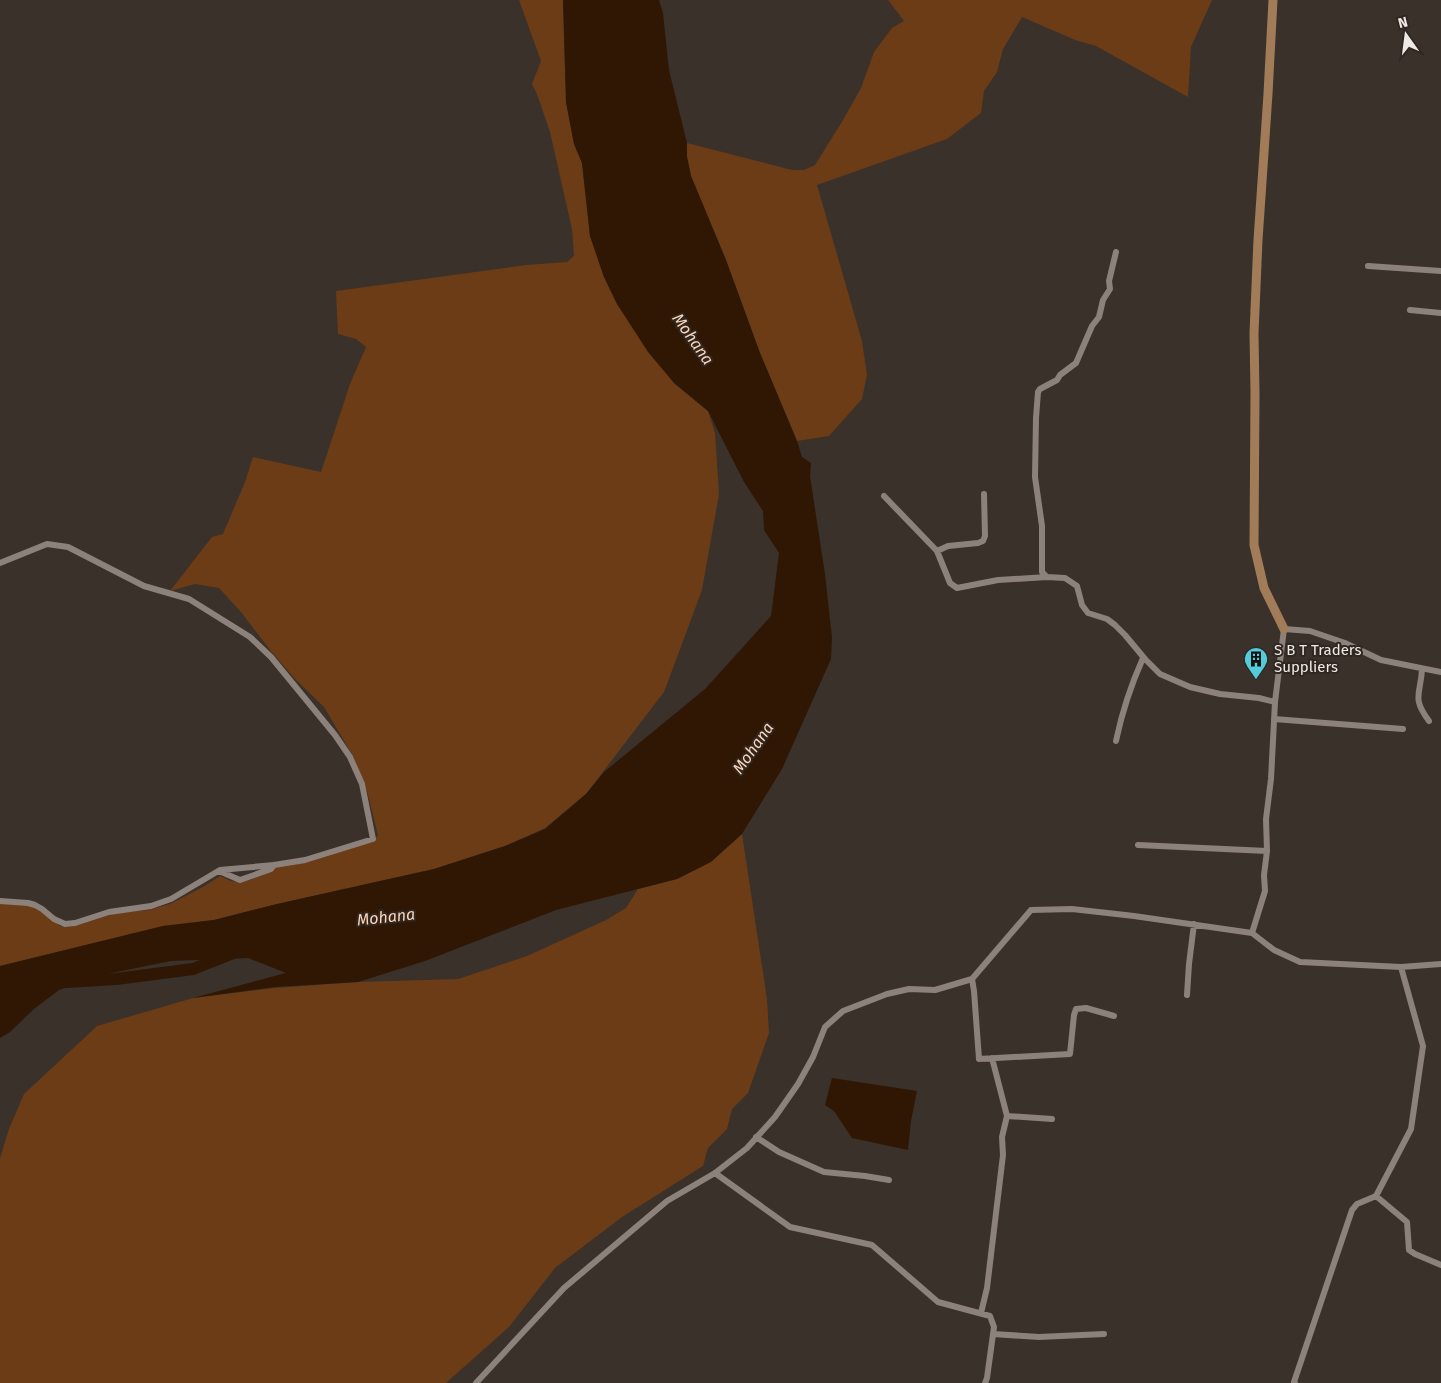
<svg xmlns="http://www.w3.org/2000/svg" width="1441" height="1383" viewBox="0 0 1441 1383" font-family="'Fira Sans',sans-serif">
<rect width="100%" height="100%" fill="#3a312b"/>
<path fill="#6b3c16" d="M 519,0 L 563,0 L 566,102 L 574,144 L 582,163 L 590,236 L 604,277 L 617,304 L 674,383 L 708,411 L 715,433 L 719,494 L 702,590 L 664,692 L 586,794 L 545,828 L 505,846 L 434,869 L 277,904 L 214,920 L 163,926 L 0,966 L 0,903 L 33,906 L 60,926 L 70,927 L 117,913 L 148,910 L 170,904 L 203,887 L 220,876 L 231,881 L 243,882 L 261,876 L 278,866 L 373,842 L 378,835 L 367,791 L 353,756 L 324,707 L 295,679 L 270,650 L 241,612 L 219,588 L 195,584 L 170,591 L 212,537 L 223,534 L 245,482 L 253,457 L 321,472 L 350,384 L 366,347 L 356,339 L 338,334 L 336,291 L 526,265 L 567,262 L 574,256 L 572,229 L 550,132 L 537,94 L 532,84 L 541,61 Z
M 888,0 L 1212,0 L 1191,47 L 1188,97 L 1096,46 L 1075,40 L 1022,17 L 1003,49 L 997,72 L 984,91 L 981,113 L 947,139 L 817,185 L 862,341 L 867,375 L 862,399 L 829,436 L 797,441 L 760,353 L 726,260 L 691,176 L 687,156 L 687,143 L 792,170 L 804,170 L 815,165 L 843,120 L 861,88 L 874,52 L 892,28 L 904,21 Z
M 742,834 L 767,999 L 769,1033 L 748,1093 L 732,1109 L 727,1129 L 708,1148 L 703,1166 L 622,1217 L 555,1268 L 509,1327 L 446,1383 L 0,1383 L 0,1158 L 9,1129 L 24,1094 L 97,1026 L 193,998 L 275,988 L 358,982 L 458,979 L 527,956 L 606,920 L 626,908 L 638,889 L 677,879 L 710,862 Z"/>
<path fill="#301704" d="M 563,0 L 659,0 L 663,13 L 669,70 L 687,143 L 687,157 L 691,176 L 726,260 L 760,353 L 797,441 L 802,457 L 811,463 L 810,476 L 825,574 L 832,637 L 831,659 L 782,769 L 742,834 L 711,862 L 677,879 L 556,910 L 425,961 L 358,982 L 275,987 L 193,998 L 286,973 L 248,958 L 171,961 L 102,975 L 59,990 L 34,1009 L 10,1032 L 0,1038 L 0,966 L 163,926 L 214,920 L 277,904 L 434,869 L 505,846 L 545,829 L 586,794 L 604,772 L 705,689 L 771,616 L 779,553 L 764,530 L 763,511 L 744,482 L 708,411 L 674,383 L 648,352 L 617,304 L 604,277 L 590,236 L 582,163 L 574,144 L 566,102 Z
M 832,1078 L 917,1091 L 911,1121 L 908,1150 L 852,1138 L 834,1111 L 825,1105 Z"/>
<g fill="none" stroke-linecap="round" stroke-linejoin="round">
<path stroke="#301704" stroke-width="12" d="M 67,982 L 116,979 L 193,969 L 231,954"/>
<path stroke="#8d827b" stroke-width="6" d="M 1368,266 L 1441,271
M 1410,310 L 1441,313
M 884,496 L 937,551 L 950,583 L 957,588 L 998,580 L 1047,577 L 1065,578 L 1077,586 L 1082,605 L 1088,613 L 1107,619 L 1115,625 L 1125,635 L 1145,659 L 1160,674 L 1190,687 L 1220,694 L 1259,698 L 1275,702 L 1284,629 L 1310,631 L 1345,643 L 1381,660 L 1441,672
M 937,551 L 948,546 L 978,543 L 983,541 L 985,536 L 984,494
M 0,563 L 47,544 L 68,547 L 144,586 L 189,599 L 250,637 L 271,657 L 335,735 L 350,757 L 362,784 L 373,839 L 305,860 L 274,865 L 220,870 L 171,899 L 151,906 L 109,912 L 75,923 L 65,924 L 54,919 L 42,909 L 35,905 L 28,903 L 0,901
M 1047,577 L 1042,572 L 1042,526 L 1035,477 L 1036,418 L 1038,392 L 1040,389 L 1057,380 L 1060,375 L 1076,363 L 1092,326 L 1099,317 L 1103,300 L 1110,289 L 1109,281 L 1116,252
M 1422,669 C 1421,694 1411,697 1429,721
M 1275,702 L 1271,779 L 1266,819 L 1267,851 L 1264,875 L 1265,891 L 1252,933 L 1274,950 L 1300,962 L 1401,967 L 1441,964
M 1274,719 L 1403,729
M 1116,741 C 1122,712 1131,685 1143,658
M 1138,845 L 1267,851
M 219,871 L 240,880 L 271,869 L 274,865
M 972,979 L 974,991 L 979,1059 L 1070,1054 L 1074,1015 L 1076,1009 L 1086,1008 L 1114,1016
M 1187,995 L 1189,964 L 1194,924
M 992,1058 L 1007,1116 L 1052,1119
M 756,1137 L 779,1152 L 824,1172 L 865,1176 L 889,1180
M 715,1173 L 790,1227 L 872,1245 L 938,1302 L 990,1316 L 994,1327 L 987,1378 L 985,1383
M 1376,1196 L 1407,1222 L 1409,1250 L 1415,1254 L 1441,1265
M 981,1313 L 987,1288 L 1003,1155 L 1002,1137 L 1007,1116
M 993,1334 L 1039,1337 L 1104,1334
M 476,1383 L 564,1288 L 667,1201 L 715,1173 L 747,1148 L 775,1117 L 798,1084 L 813,1057 L 825,1027 L 843,1011 L 887,994 L 909,989 L 935,990 L 972,979 L 1031,910 L 1072,909 L 1134,916 L 1252,933
M 1295,1383 L 1294,1382 L 1352,1210 L 1357,1204 L 1376,1196 L 1411,1129 L 1423,1046 L 1401,967"/>
<path stroke="#a27c58" stroke-width="9" d="M 1273,0 L 1268,94 L 1258,240 L 1254,333 L 1255,394 L 1254,545 L 1264,588 L 1284,629"/>
</g>
<defs>
<g id="building-pin" transform="scale(1.25)"><path d="M0 17L-7.5 6A9.5 9.5 0 1 1 7.5 6Z" fill="#53cbdb" stroke="#302721"/><path d="M-4-6H4V6H1V3H-1V6H-4ZM-2.5-4.3h1.7v1.8h-1.7ZM.8-4.3h1.7v1.8H.8ZM-2.5-1h1.7V.8h-1.7ZM.8-1h1.7V.8H.8Z" fill="#111"/></g>
</defs>
<g fill-rule="evenodd">
<use href="#building-pin" x="1256" y="659"/>
</g>
<g text-anchor="middle" dominant-baseline="central" stroke-width="4" stroke-linejoin="round" paint-order="stroke">
<g font-size="15" fill="#eee9e5" stroke="#302721" text-anchor="start">
<text x="1274" y="650">S B T Traders<tspan x="1274" dy="17">Suppliers</tspan></text>
</g>
<g font-size="16" font-style="italic" fill="#ffd4b7" stroke="#302721">
<text transform="translate(693 339) rotate(55)">Mohana</text>
<text transform="translate(753 748) rotate(-55)">Mohana</text>
<text transform="translate(386 917) rotate(-6)">Mohana</text>
</g>
</g>
<g transform="translate(1406 35) rotate(346)" stroke="#302721" stroke-width="4" paint-order="stroke">
<path d="M0-4L9 19L0 12L-9 19Z" fill="#eee9e5"/>
<text y="-8" font-size="14" font-weight="bold" text-anchor="middle" fill="#eee9e5">N</text>
</g>
</svg>
